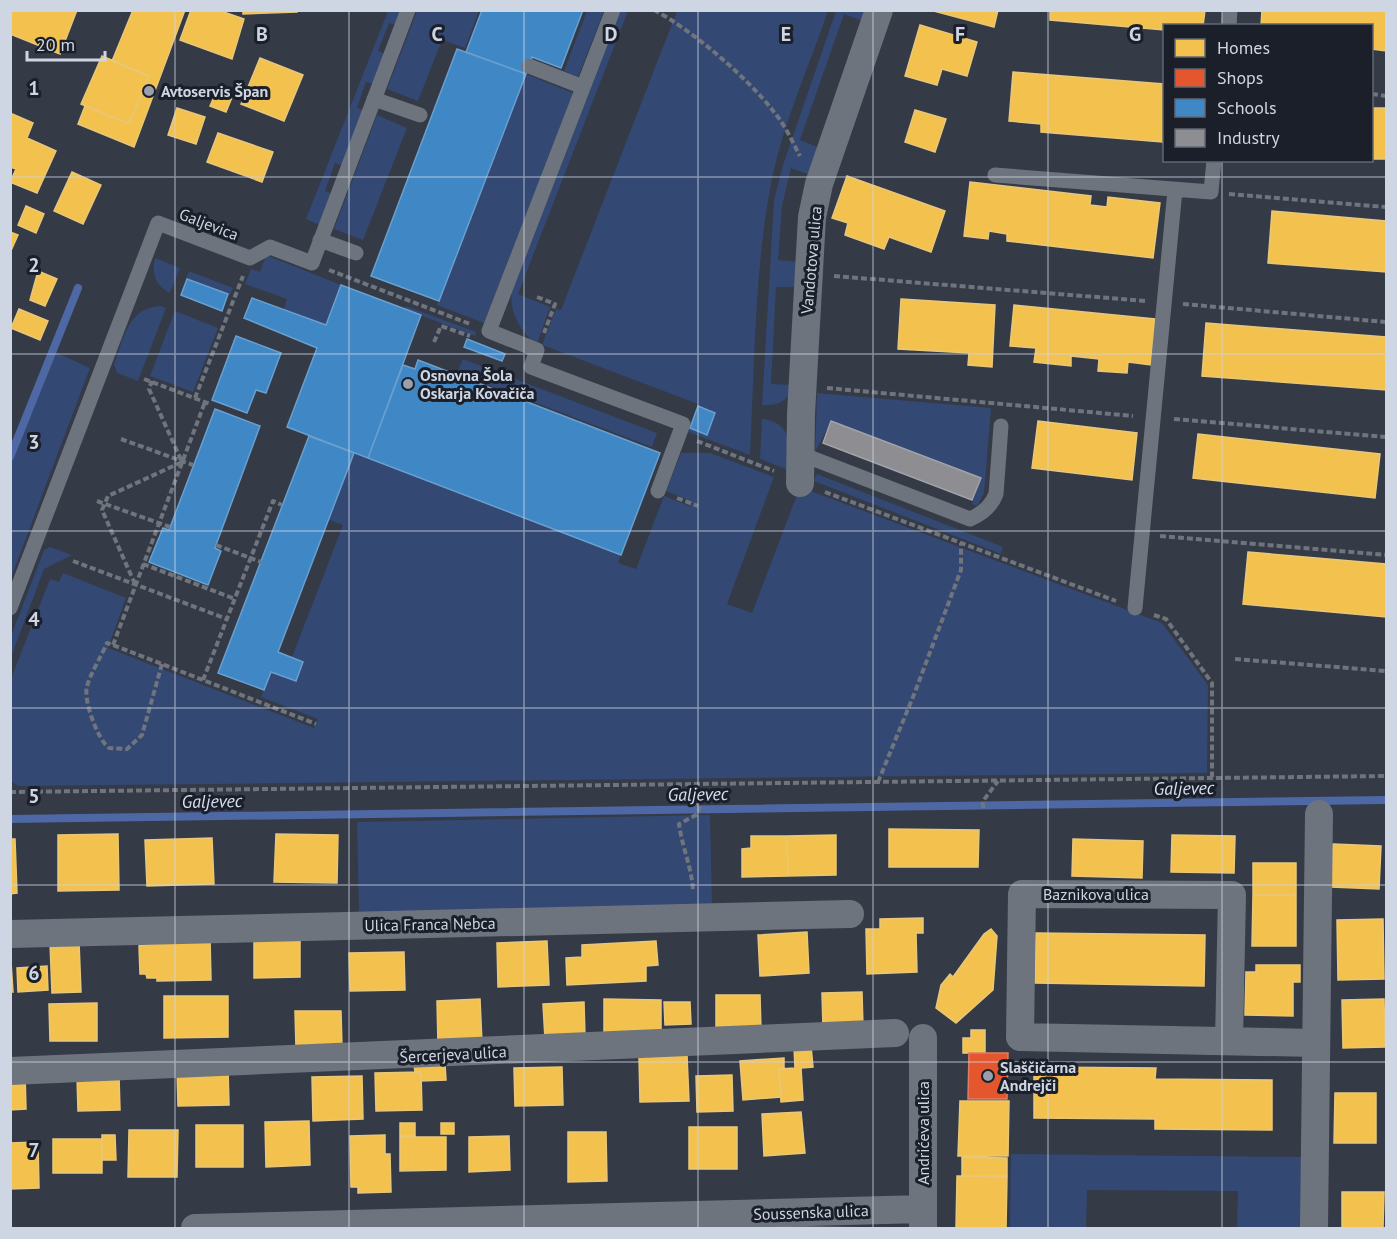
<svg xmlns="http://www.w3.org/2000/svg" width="1397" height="1239" viewBox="0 0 1397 1239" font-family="'PT Sans',sans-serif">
<rect width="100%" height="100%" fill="#343a46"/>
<path fill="#334873" d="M 388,11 L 402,11 L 396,25 L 389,23 L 378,51 L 385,54 L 374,84 L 366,82 L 357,108 L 363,110 L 343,166 L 335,163 L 325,191 L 332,194 L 320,225 L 306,219 Z
M 417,11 L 479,11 L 465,48 L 442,40 L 418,101 L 387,89 Z
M 587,11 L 604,11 L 578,77 L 564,71 Z
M 620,11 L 628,11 L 518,294 L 550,307 L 537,344 C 522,335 508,310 512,292 Z
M 677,11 L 828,11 C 810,64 785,119 773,174 C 754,266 755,362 750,455 L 688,432 L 698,404 L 542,345 L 556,309 L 561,310 Z
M 836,11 L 866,11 L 863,21 L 844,14 L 800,140 L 820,148 L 810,175 L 791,168 L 782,206 L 778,260 L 798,262 L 797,287 L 776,287 L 771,384 L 792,385 C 789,402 777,406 762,405 L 774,200 L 783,165 Z
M 526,74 L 573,93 L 484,323 L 437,305 Z
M 377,115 L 407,128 L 363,240 L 334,229 Z
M 266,255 L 341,285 L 326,325 L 284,309 L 287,299 L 245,284 L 251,269 L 260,272 Z
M 155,258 L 180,268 L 170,293 C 156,286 151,273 155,258 Z
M 189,271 L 233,288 L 230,295 L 186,278 Z
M 161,306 L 166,308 L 138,381 L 117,373 L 114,364 C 124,338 128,307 161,306 Z
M 406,306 L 476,332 L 475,336 L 404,309 Z
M 175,311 L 218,328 L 193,392 L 150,376 Z
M 55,352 L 90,368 L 11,578 L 11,464 Z
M 463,359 L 657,433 L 652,447 L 457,373 Z
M 817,393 L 991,408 L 984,493 L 977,506 L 972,504 L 981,478 L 831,422 L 815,452 Z
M 762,419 C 793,422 789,446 793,472 L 760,459 Z
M 354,453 L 621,555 L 618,563 L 636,569 L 664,496 L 690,506 L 691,501 L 666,491 L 681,453 L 710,453 L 774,477 L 727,604 L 752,613 L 800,487 L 1162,623 L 1208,685 L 1207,773 L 18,786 L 11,781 L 10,681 L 50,579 L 59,582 L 63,573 L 126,598 L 108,648 L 314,728 L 318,719 L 261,697 L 271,672 L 296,681 L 303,662 L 292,657 L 343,525 L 329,520 Z
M 817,474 L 1003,547 L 1001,554 L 814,481 Z
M 50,547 L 72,555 L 44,569 L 11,657 L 11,636 L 44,550 Z
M 710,815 L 712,905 L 359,913 L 357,822 Z
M 1011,1154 L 1305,1157 L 1304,1228 L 1237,1228 L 1238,1191 L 1087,1190 L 1086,1228 L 1010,1228 Z"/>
<path fill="#f2c14e" stroke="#e8c77b" stroke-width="1.5" d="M 10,10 L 77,10 L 60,54 L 10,34 Z
M 133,10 L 185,10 L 134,147 L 78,124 L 85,106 L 129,124 L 149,76 L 112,61 Z
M 191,10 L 218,10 L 244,19 L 232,59 L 180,40 Z
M 243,10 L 297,10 L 297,12 L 243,14 Z
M 930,10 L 998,10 L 994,27 Z
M 1050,10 L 1205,10 L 1203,26 L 1164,26 L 1164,30 L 1050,20 Z
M 1262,10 L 1386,10 L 1386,51 L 1372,49 L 1372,26 L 1261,26 Z
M 920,25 L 977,42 L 967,76 L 942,69 L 937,85 L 905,76 Z
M 102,56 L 149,76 L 129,124 L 81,104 Z
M 260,58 L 303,75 L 284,121 L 241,104 Z
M 1013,72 L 1164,84 L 1164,147 L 1163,142 L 1041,132 L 1041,124 L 1009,121 Z
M 218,88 L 233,95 L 226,112 L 210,106 Z
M 177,108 L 205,117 L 196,144 L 168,135 Z
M 1372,108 L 1386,108 L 1386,159 L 1372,159 Z
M 915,110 L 946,119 L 935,152 L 905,142 Z
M 10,113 L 33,123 L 27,138 L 56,151 L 37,193 L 10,182 L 16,169 L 10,167 Z
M 218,133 L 273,152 L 262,182 L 207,162 Z
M 72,172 L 101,185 L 83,224 L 54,211 Z
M 847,176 L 945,211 L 931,252 L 889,237 L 884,249 L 845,235 L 848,223 L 832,218 Z
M 970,182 L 1091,196 L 1090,205 L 1107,207 L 1108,197 L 1160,203 L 1153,258 L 1007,241 L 1007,234 L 989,231 L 988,239 L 964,236 Z
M 26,206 L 44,214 L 36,233 L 18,225 Z
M 1272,211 L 1386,221 L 1386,272 L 1268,263 Z
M 10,232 L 18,235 L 10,253 Z
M 38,271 L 57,279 L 45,306 L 30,300 Z
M 901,299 L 995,305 L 992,367 L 968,365 L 969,353 L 898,349 Z
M 1014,305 L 1155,319 L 1151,365 L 1128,362 L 1127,373 L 1098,371 L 1099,359 L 1071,356 L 1071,366 L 1034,362 L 1036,348 L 1010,346 Z
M 19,309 L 48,321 L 40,340 L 11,328 Z
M 1206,323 L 1386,337 L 1386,390 L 1202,376 Z
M 1038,421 L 1137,433 L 1132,480 L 1032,468 Z
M 1198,434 L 1380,454 L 1375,498 L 1193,478 Z
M 1248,552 L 1386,564 L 1386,617 L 1243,604 Z
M 889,829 L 979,830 L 978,867 L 889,867 Z
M 118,834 L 119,890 L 58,891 L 58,835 Z
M 276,834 L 338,835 L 337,883 L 274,882 Z
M 836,835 L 836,875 L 788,876 L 787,836 Z
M 1172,835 L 1235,836 L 1234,873 L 1171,872 Z
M 751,836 L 787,836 L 788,876 L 742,877 L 742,849 L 751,848 Z
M 212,838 L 214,884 L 147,886 L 145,840 Z
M 10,839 L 15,839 L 17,893 L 10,894 Z
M 1073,839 L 1143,841 L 1142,878 L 1072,876 Z
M 1333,844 L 1381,846 L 1379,889 L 1331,887 Z
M 1253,863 L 1296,863 L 1296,895 L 1253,895 Z
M 1253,895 L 1296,895 L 1296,946 L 1252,946 Z
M 923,918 L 923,933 L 916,933 L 917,972 L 867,974 L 866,929 L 880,929 L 880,919 Z
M 1383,919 L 1384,979 L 1338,980 L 1337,920 Z
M 991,929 L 997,936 L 993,990 L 956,1023 L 936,1008 L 941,985 L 950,974 L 953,977 L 984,934 Z
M 807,932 L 809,973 L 760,976 L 758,935 Z
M 1036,933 L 1205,935 L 1204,986 L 1035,983 Z
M 254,936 L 300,936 L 300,977 L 254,978 Z
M 210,938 L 211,980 L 157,981 L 157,978 L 147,978 L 146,974 L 140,974 L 139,946 L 146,945 L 146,942 Z
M 547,941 L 549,985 L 498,987 L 497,943 Z
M 656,941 L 658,965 L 646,966 L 646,981 L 567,985 L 566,958 L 582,957 L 582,945 Z
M 79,942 L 81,992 L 52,993 L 50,943 Z
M 10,946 L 13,992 L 10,992 Z
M 404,952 L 405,990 L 350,991 L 349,953 Z
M 1256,965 L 1300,965 L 1300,982 L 1293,982 L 1293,1016 L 1245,1015 L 1246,972 L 1256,972 Z
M 47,966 L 48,990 L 18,992 L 17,968 Z
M 862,992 L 863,1027 L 823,1028 L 822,993 Z
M 716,995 L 760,995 L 761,1030 L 716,1031 Z
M 164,996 L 228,996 L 228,1037 L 164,1038 Z
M 480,999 L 482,1043 L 438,1044 L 437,1001 Z
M 604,999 L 661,1000 L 661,1035 L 604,1034 Z
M 1384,999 L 1385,1047 L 1343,1048 L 1342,1000 Z
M 584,1002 L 585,1037 L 545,1039 L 543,1004 Z
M 664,1002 L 690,1002 L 691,1024 L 665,1025 Z
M 97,1003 L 97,1041 L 50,1041 L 49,1004 Z
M 295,1011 L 341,1011 L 342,1047 L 296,1048 Z
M 971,1030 L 985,1030 L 985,1053 L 963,1053 L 963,1038 L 971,1038 Z
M 811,1046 L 813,1067 L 801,1068 L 803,1100 L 781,1102 L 779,1069 L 795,1068 L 794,1048 Z
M 687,1055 L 689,1101 L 640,1102 L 639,1057 Z
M 784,1058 L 784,1069 L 779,1069 L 781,1097 L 743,1100 L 740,1061 Z
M 445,1064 L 446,1080 L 421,1081 L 421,1072 L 415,1072 L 414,1065 Z
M 562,1067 L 563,1105 L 515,1106 L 514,1068 Z
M 1034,1067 L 1156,1068 L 1155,1079 L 1272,1080 L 1272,1130 L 1155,1129 L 1155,1119 L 1034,1118 Z
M 228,1068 L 229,1105 L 178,1106 L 177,1069 Z
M 421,1072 L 422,1110 L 376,1111 L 375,1073 Z
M 25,1073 L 26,1109 L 10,1110 L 10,1074 Z
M 732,1075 L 733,1111 L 697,1112 L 696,1076 Z
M 119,1076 L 120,1110 L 78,1111 L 77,1077 Z
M 362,1076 L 363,1119 L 313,1121 L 312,1077 Z
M 1335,1093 L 1376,1093 L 1376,1143 L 1334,1143 Z
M 960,1101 L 1009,1101 L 1008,1156 L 958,1156 Z
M 801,1112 L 805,1153 L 764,1156 L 762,1114 Z
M 309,1121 L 310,1165 L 266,1167 L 265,1122 Z
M 400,1123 L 415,1123 L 415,1136 L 400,1136 Z
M 441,1123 L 454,1123 L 454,1134 L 441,1134 Z
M 196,1125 L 243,1125 L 243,1167 L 196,1167 Z
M 689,1127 L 737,1127 L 737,1169 L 689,1169 Z
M 129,1130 L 178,1130 L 177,1177 L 128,1177 Z
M 568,1132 L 606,1132 L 607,1181 L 568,1182 Z
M 102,1135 L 115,1135 L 116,1160 L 102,1160 Z
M 385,1135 L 385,1154 L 390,1154 L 391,1192 L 358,1193 L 358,1187 L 351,1187 L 350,1136 Z
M 509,1136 L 510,1170 L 469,1172 L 469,1137 Z
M 400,1137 L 446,1137 L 446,1170 L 400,1171 Z
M 53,1139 L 102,1139 L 102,1173 L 53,1173 Z
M 38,1142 L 39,1188 L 10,1189 L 10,1143 Z
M 962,1157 L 1007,1158 L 1007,1176 L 962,1176 Z
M 957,1176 L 1007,1177 L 1006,1228 L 956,1228 Z
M 1342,1192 L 1384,1192 L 1383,1228 L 1342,1228 Z"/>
<path fill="#e4572e" stroke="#de7d64" stroke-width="1.5" d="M 969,1053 L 1008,1053 L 1007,1099 L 968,1099 Z"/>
<path fill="#3f88c5" stroke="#6a9fce" stroke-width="1.5" d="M 482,10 L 583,10 L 561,68 L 532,57 L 526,74 L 466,52 Z
M 457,49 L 526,74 L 439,301 L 371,276 Z
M 187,279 L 228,294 L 222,311 L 181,295 Z
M 341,285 L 421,315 L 368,458 L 287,427 L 317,348 L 244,318 L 252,298 L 326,325 Z
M 236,336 L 281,353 L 266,393 L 256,390 L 247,413 L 212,400 Z
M 467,339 L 505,354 L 502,361 L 464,347 Z
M 418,360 L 660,453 L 621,555 L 368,458 L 403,365 L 415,369 Z
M 698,406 L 715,413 L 707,435 L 690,428 Z
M 215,409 L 260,426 L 216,545 L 215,548 L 221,551 L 208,585 L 149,562 L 163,528 L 169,530 Z
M 309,436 L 354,453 L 278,652 L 303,662 L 296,681 L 271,672 L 264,690 L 218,673 Z"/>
<path fill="#8d8d92" stroke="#a1a3aa" stroke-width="1.5" d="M 831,421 L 981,478 L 972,500 L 823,443 Z
M 773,1227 L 892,1228 L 773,1228 Z"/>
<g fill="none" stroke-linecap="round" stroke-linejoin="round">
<path stroke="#4d68a4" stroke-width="8" d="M 10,457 L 78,288
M 10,819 L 1386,800"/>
<path stroke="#6f747d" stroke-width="4" stroke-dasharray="6 3" stroke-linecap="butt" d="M 654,10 C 692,30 748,78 774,112 C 785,125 792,141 800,156
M 1372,94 L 1386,96
M 1229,194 L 1386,207
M 329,270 L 470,324
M 834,276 L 1146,301
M 537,297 L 555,304 L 544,333
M 1183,304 L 1386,322
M 434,342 L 441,326 L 470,336
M 144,379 L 210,404
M 827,388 L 1133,416
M 195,398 L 243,276
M 1174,419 L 1386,437
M 121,439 L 193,465
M 697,441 L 774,471
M 825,492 L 1116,601
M 677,498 L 698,506
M 97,501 L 170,527
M 1160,536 L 1386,555
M 216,545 L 261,562
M 73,561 L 227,619
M 143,564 L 235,599
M 135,584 L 102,510 L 108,496 L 182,462 L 149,389 L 152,381
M 1154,615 L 1166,619 L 1212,683 L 1212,777
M 113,645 L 205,402
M 1235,659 L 1386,671
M 162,664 L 142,735 L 127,749 L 109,748 C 98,740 83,700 87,687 C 89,676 102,655 107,643 L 113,645 L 316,724
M 203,680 L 273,501 L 282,505
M 878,782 L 915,692 L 961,570 L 961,543
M 680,784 L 680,797 L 700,805 L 698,814 L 679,824 C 682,847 692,868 693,891
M 10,792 L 1386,776
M 983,808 L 983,801 L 998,781"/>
<path stroke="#6e747e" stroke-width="15" d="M 613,10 L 489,331 L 537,350 L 531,367 L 683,424 L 658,491
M 1229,26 L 1230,10
M 529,66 L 583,87
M 374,99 L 420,115
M 995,175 L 1211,192 L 1214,160
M 320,240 L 356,253
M 801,454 L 970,519 C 982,514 991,507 996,494 L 1001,426
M 10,608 L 158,223 L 250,258 L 270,247 L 312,263 L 408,10
M 1135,608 L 1175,190"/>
<path stroke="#6e747e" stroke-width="28" d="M 800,483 L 801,414 L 812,217 L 819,184 L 879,10
M 10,934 L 850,914
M 923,1038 L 923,1228
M 1229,1041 L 1232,895 L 1022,894 L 1020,1037 L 1315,1043
M 10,1071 L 895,1033
M 195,1228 L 923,1209
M 1314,1228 L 1319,814"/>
</g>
<path fill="none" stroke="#cfd6e3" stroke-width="1.5" stroke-opacity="0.55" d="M 175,10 L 175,1228M 349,10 L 349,1228M 524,10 L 524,1228M 698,10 L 698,1228M 873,10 L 873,1228M 1048,10 L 1048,1228M 1222,10 L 1222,26M 1222,160 L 1222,1228M 10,177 L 1386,177M 10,354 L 1386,354M 10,531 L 1386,531M 10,708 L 1386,708M 10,885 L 1386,885M 10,1062 L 1386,1062"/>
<g fill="#999fac" stroke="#1a1f29" stroke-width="2">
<circle cx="149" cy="91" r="6"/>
<circle cx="408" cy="384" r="6"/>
<circle cx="988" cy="1076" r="6"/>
</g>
<g text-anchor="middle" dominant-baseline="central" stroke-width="6" stroke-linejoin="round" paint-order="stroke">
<g font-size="16" font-weight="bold" fill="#cfd6e3" stroke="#1a1f29" text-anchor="start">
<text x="161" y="91">Avtoservis Špan</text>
<text x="420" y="375">Osnovna Šola<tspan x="420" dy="18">Oskarja Kovačiča</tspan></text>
<text x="1000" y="1067">Slaščičarna<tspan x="1000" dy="18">Andrejči</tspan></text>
</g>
<g font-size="16" fill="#cfd6e3" stroke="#1a1f29">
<text transform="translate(209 224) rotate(21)">Galjevica</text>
<text transform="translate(811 260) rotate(-85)">Vandotova ulica</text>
<text x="1096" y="894">Baznikova ulica</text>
<text transform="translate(430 924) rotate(-1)">Ulica Franca Nebca</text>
<text transform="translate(453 1054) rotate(-3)">Šercerjeva ulica</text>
<text transform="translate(923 1133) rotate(-90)">Andrićeva ulica</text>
<text transform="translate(811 1212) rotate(-2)">Soussenska ulica</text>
</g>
<g font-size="18" font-style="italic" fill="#d7e1f3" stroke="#1a1f29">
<text transform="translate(1184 788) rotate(-1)">Galjevec</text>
<text transform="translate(698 794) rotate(-1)">Galjevec</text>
<text transform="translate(212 801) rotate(-1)">Galjevec</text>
</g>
</g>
<g font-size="20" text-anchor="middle" font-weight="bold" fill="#cfd6e3" stroke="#1a1f29" stroke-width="6" stroke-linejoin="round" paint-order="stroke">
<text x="262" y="41">B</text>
<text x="437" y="41">C</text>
<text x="611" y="41">D</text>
<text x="786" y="41">E</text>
<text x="960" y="41">F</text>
<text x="1135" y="41">G</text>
<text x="34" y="95">1</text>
<text x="34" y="272">2</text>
<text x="34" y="449">3</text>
<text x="34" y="626">4</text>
<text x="34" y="803">5</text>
<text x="34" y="980">6</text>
<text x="34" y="1157">7</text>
</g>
<rect width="1397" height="1239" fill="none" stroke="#cfd6e3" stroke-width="24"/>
<rect x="1163" y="24" width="210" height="138" fill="#1a1f29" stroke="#626873" stroke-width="1.5"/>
<rect x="1175" y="39" width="30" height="18" fill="#f2c14e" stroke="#626873" stroke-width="1.5"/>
<text x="1217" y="54" font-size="18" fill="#cfd6e3">Homes</text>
<rect x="1175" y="69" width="30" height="18" fill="#e4572e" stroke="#626873" stroke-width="1.5"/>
<text x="1217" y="84" font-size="18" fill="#cfd6e3">Shops</text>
<rect x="1175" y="99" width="30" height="18" fill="#3f88c5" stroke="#626873" stroke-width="1.5"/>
<text x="1217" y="114" font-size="18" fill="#cfd6e3">Schools</text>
<rect x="1175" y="129" width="30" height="18" fill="#8d8d92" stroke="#626873" stroke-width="1.5"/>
<text x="1217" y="144" font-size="18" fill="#cfd6e3">Industry</text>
<path d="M27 51v9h78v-9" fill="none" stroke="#cfd6e3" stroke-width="3"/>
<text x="36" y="51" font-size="18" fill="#cfd6e3" stroke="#1a1f29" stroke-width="4.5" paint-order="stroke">20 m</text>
</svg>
